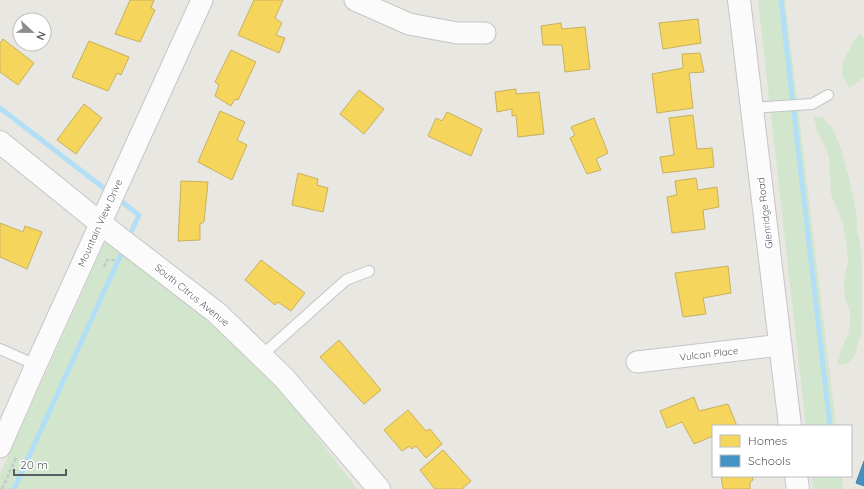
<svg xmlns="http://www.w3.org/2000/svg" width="864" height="489" viewBox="0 0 864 489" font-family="Quicksand,sans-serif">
<rect width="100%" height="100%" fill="#e9e7e2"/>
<path fill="#d1e6cc" d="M 758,0 L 785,0 L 836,426 L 806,426 Z
M 859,35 L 861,35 L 864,40 L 864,77 L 849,88 C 847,83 843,78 842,73 C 841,62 852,43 859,35 Z
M 814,117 L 820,117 L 825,119 L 828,124 L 832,127 L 841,149 L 849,178 L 854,201 L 857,218 L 857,232 L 860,242 L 862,265 L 862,313 L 861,336 L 859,339 L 856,353 L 852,359 L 848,363 L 837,365 L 841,350 L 848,334 L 850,324 L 850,313 L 845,297 L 844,285 L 844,279 L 848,263 L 846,240 L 842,221 L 831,194 L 829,157 L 826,148 L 817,132 Z
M 105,242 L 210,318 L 277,384 L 357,489 L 0,489 L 0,474 Z
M 812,476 L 842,476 L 843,489 L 813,489 Z"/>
<path fill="#f6d55c" stroke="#c7b15e" d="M 130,0 L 154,0 L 151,8 L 155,10 L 140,42 L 115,34 Z
M 254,0 L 283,0 L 275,18 L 282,23 L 276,35 L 285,38 L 279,53 L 238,35 Z
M 698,19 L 701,43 L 663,49 L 659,23 Z
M 561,23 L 562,29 L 585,27 L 590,69 L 565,72 L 562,45 L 543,45 L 541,26 Z
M 3,39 L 34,63 L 18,85 L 0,72 L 0,43 Z
M 89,41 L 129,57 L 121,75 L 117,73 L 108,91 L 72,77 Z
M 231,50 L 256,62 L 238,100 L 235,99 L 231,106 L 215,96 L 219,85 L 215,82 Z
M 700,53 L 704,72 L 689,73 L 693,108 L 657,113 L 652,74 L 683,68 L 682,54 Z
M 516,89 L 516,94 L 539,92 L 544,134 L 518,137 L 516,115 L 512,116 L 512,109 L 497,112 L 495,92 Z
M 359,90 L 384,109 L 364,134 L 340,114 Z
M 84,104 L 102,118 L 76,154 L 57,140 Z
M 220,111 L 245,122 L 237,140 L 247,145 L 232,180 L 198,162 Z
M 447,112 L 482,129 L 471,156 L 428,136 L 436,118 L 442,121 Z
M 693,115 L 697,149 L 712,148 L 714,167 L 663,173 L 660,157 L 674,155 L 669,118 Z
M 594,118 L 608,153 L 596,159 L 601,170 L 587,174 L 570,138 L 575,135 L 571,127 Z
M 298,173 L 318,179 L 317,185 L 328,188 L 323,212 L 292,205 Z
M 696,178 L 698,190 L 717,187 L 719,207 L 703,210 L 705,229 L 672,233 L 667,197 L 677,195 L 675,181 Z
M 181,181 L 208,182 L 204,222 L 200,224 L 200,240 L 178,241 Z
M 0,223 L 23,232 L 25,226 L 42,232 L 27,269 L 0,257 Z
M 261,260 L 305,293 L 291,311 L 278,302 L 275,305 L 245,280 Z
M 728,266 L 731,293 L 703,298 L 706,314 L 683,317 L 675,273 Z
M 339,340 L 381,390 L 364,404 L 320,357 Z
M 694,397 L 699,411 L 728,404 L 737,426 L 713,426 L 713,436 L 694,444 L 682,422 L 667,428 L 660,411 Z
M 408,410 L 426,431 L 430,429 L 442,444 L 426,458 L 416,446 L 412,449 L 410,446 L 402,451 L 384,430 Z
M 443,450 L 471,481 L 462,489 L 435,489 L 420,470 Z
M 721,476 L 752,476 L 753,480 L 750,482 L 750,489 L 723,489 Z"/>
<path fill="#4393c3" stroke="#4983a6" d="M 864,461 L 864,486 L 856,483 Z"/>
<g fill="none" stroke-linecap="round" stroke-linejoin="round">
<path stroke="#b3dff6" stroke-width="5" d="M 781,0 L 830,426
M 0,108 L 109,192
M 117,198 L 139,215 L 128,239
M 14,489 L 124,248"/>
<g stroke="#c5c5c5" stroke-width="12">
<path id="service" d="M 752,108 L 812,104 L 828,95
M 0,349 L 36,365
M 261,356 L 346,280 L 369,271"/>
</g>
<g stroke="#c5c5c5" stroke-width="23">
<path id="minor" d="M 355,0 L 409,24 L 457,33 L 485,33
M 637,362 L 781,345
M 0,447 L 36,365 L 202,0"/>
</g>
<g stroke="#c5c5c5" stroke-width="24">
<path id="tertiary" d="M 739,0 L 790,426
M 0,142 L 100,223 L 217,313 L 284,378 L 379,489
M 796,476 L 798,489"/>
</g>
<path stroke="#c4cac6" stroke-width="2.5" stroke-dasharray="4 2" stroke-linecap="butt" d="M 104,267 L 107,260 L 115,260
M 2,489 L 16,458"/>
<use href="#service" stroke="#fcfbfb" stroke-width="10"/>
<use href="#minor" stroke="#fcfbfb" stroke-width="21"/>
<use href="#tertiary" stroke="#fcfbfb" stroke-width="22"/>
</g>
<g text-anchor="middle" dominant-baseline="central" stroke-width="4" stroke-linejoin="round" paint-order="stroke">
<g font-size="10" fill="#585d61" stroke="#fff">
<text transform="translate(765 213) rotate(-97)">Glenridge Road</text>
<text transform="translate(100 223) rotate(-66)">Mountain View Drive</text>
<text transform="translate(192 295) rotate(39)">South Citrus Avenue</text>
<text transform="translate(709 354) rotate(-7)">Vulcan Place</text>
</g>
</g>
<rect x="712" y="425" width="140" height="52" fill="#ffffff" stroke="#bcbec0"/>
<rect x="720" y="435" width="20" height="12" fill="#f6d55c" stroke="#bcbec0"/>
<text x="748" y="445" font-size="12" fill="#585d61">Homes</text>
<rect x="720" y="455" width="20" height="12" fill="#4393c3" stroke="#bcbec0"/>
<text x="748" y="465" font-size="12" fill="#585d61">Schools</text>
<g transform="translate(32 32) rotate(112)"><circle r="19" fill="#ffffff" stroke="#bcbec0"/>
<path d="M0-3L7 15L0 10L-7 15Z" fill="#8b8d8e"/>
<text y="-6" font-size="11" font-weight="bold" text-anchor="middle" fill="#585d61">N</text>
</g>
<path d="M14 469v6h52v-6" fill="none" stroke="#585d61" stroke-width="2"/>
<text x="20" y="469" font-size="12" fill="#585d61" stroke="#ffffff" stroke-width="3" paint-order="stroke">20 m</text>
</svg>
